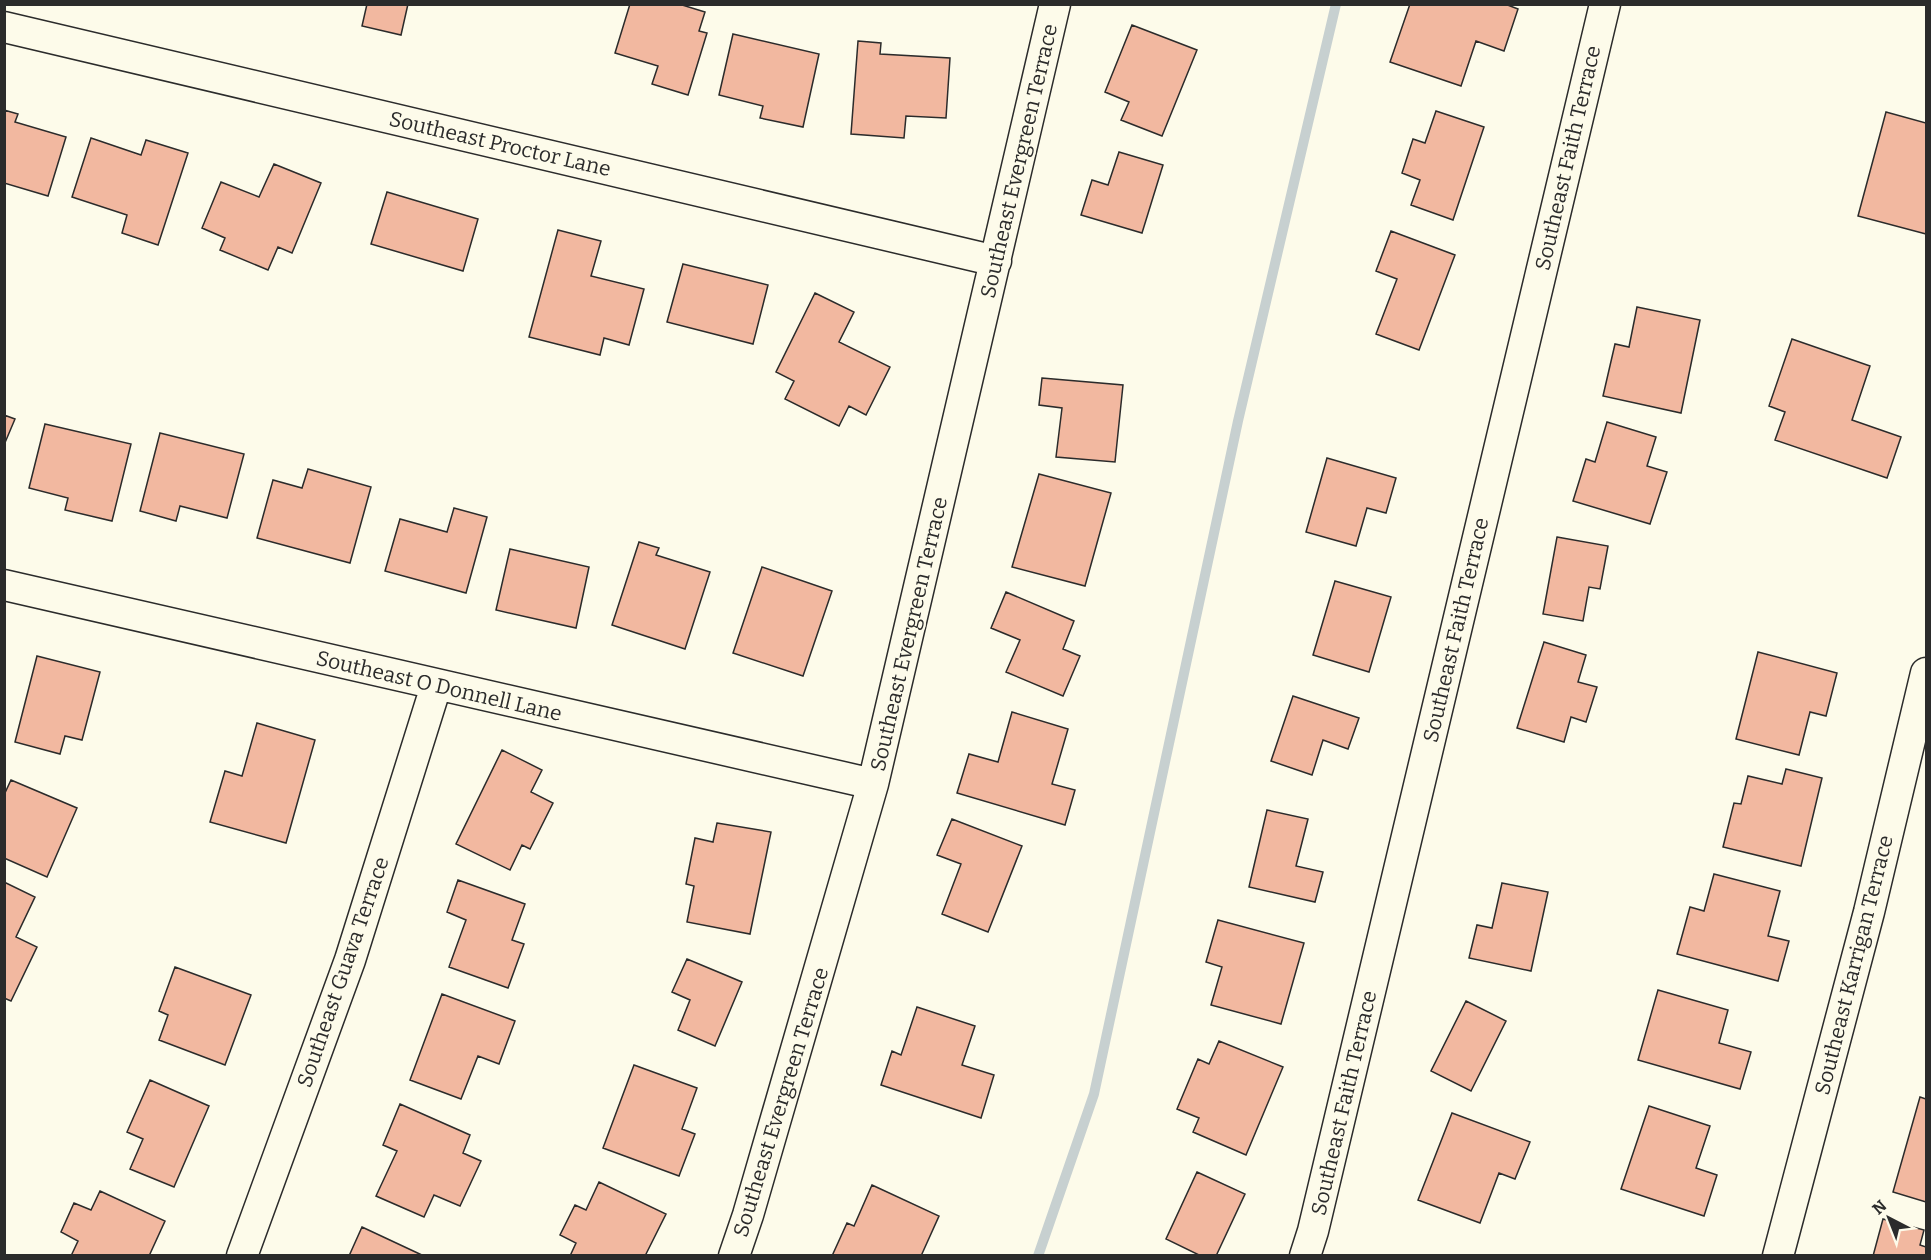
<svg xmlns="http://www.w3.org/2000/svg" width="1931" height="1260" viewBox="0 0 1931 1260" font-family="Bitter,serif">
<rect width="100%" height="100%" fill="#fdfbea"/>
<g fill="none" stroke-linecap="round" stroke-linejoin="round">
<path stroke="#c7d0d0" stroke-width="10" d="M 1038,1256 L 1094,1094 L 1238,421 L 1336,4"/>
</g>
<path fill="#f2b8a0" stroke="#2b2b2b" stroke-width="1.5" d="M 367,4 L 408,4 L 401,35 L 362,26 Z
M 630,4 L 679,4 L 705,12 L 699,31 L 707,33 L 688,95 L 652,84 L 658,66 L 615,53 Z
M 1410,4 L 1505,4 L 1518,9 L 1504,51 L 1476,41 L 1461,86 L 1390,62 Z
M 1132,25 L 1197,50 L 1162,136 L 1121,120 L 1129,102 L 1105,92 Z
M 733,34 L 819,54 L 803,127 L 760,118 L 763,106 L 719,95 Z
M 858,41 L 881,43 L 880,54 L 950,58 L 946,118 L 906,116 L 904,138 L 851,134 Z
M 4,110 L 18,114 L 15,122 L 66,137 L 48,196 L 4,183 Z
M 1436,111 L 1484,127 L 1453,220 L 1411,205 L 1420,180 L 1402,173 L 1413,139 L 1425,143 Z
M 1886,112 L 1926,123 L 1926,234 L 1858,216 Z
M 91,138 L 141,155 L 146,140 L 188,153 L 158,245 L 122,233 L 127,215 L 72,197 Z
M 1119,152 L 1163,165 L 1142,233 L 1081,215 L 1092,180 L 1108,185 Z
M 274,164 L 321,183 L 292,253 L 278,247 L 268,270 L 220,250 L 225,238 L 202,228 L 221,182 L 259,197 Z
M 387,192 L 478,219 L 463,271 L 371,244 Z
M 558,230 L 601,241 L 591,276 L 644,289 L 629,345 L 604,338 L 600,355 L 529,337 Z
M 1391,231 L 1455,255 L 1419,350 L 1376,334 L 1397,279 L 1376,271 Z
M 683,264 L 768,285 L 753,344 L 667,322 Z
M 815,293 L 854,312 L 839,342 L 890,367 L 866,415 L 849,406 L 839,426 L 785,399 L 794,381 L 776,372 Z
M 1637,307 L 1700,320 L 1681,413 L 1603,396 L 1615,344 L 1629,347 Z
M 1792,339 L 1870,366 L 1852,420 L 1901,437 L 1887,478 L 1775,440 L 1785,412 L 1769,406 Z
M 1042,378 L 1123,385 L 1115,462 L 1056,457 L 1062,408 L 1039,405 Z
M 4,415 L 15,419 L 4,445 Z
M 1607,422 L 1656,437 L 1647,466 L 1667,472 L 1650,524 L 1573,501 L 1586,459 L 1595,462 Z
M 45,424 L 131,444 L 112,521 L 65,510 L 68,498 L 29,488 Z
M 160,433 L 244,454 L 227,518 L 180,506 L 176,521 L 140,511 Z
M 1327,458 L 1396,478 L 1386,513 L 1367,508 L 1356,546 L 1306,532 Z
M 308,469 L 371,487 L 350,563 L 257,538 L 273,480 L 302,488 Z
M 1039,474 L 1111,493 L 1085,586 L 1012,567 Z
M 454,508 L 487,517 L 466,593 L 385,571 L 400,519 L 447,532 Z
M 1557,537 L 1608,546 L 1600,589 L 1589,587 L 1583,621 L 1543,614 Z
M 639,542 L 659,548 L 656,555 L 710,572 L 685,649 L 612,625 Z
M 510,549 L 589,567 L 576,628 L 496,610 Z
M 762,567 L 832,591 L 803,676 L 733,653 Z
M 1335,581 L 1391,597 L 1369,672 L 1313,655 Z
M 1006,592 L 1074,621 L 1063,649 L 1080,656 L 1063,696 L 1006,672 L 1020,640 L 991,628 Z
M 1544,642 L 1586,655 L 1578,682 L 1597,687 L 1586,722 L 1571,717 L 1564,742 L 1517,728 Z
M 1758,652 L 1837,673 L 1826,716 L 1810,712 L 1799,755 L 1736,739 Z
M 37,656 L 100,672 L 82,740 L 65,736 L 60,754 L 15,742 Z
M 1293,696 L 1359,718 L 1348,749 L 1323,740 L 1312,775 L 1271,761 Z
M 1012,712 L 1068,729 L 1052,784 L 1075,790 L 1065,825 L 957,793 L 969,754 L 998,762 Z
M 257,723 L 315,740 L 286,843 L 210,822 L 225,771 L 242,776 Z
M 502,750 L 542,770 L 531,792 L 553,803 L 530,849 L 522,845 L 510,870 L 456,844 Z
M 1786,769 L 1822,778 L 1801,866 L 1723,847 L 1734,803 L 1741,804 L 1748,776 L 1782,784 Z
M 11,780 L 77,808 L 47,877 L 4,858 L 4,795 Z
M 1267,810 L 1308,819 L 1296,866 L 1323,872 L 1315,902 L 1249,887 Z
M 952,819 L 1022,846 L 988,932 L 942,914 L 961,864 L 937,855 Z
M 717,823 L 771,832 L 750,934 L 687,922 L 694,886 L 686,884 L 695,838 L 713,842 Z
M 1714,874 L 1780,891 L 1768,936 L 1789,941 L 1778,981 L 1677,954 L 1690,907 L 1704,911 Z
M 458,880 L 525,904 L 512,940 L 524,944 L 508,988 L 449,967 L 466,920 L 447,912 Z
M 4,882 L 35,897 L 16,937 L 37,947 L 11,1001 L 4,998 Z
M 1502,883 L 1548,892 L 1531,971 L 1469,958 L 1477,925 L 1492,928 Z
M 1218,920 L 1304,943 L 1281,1024 L 1211,1005 L 1222,967 L 1206,962 Z
M 687,959 L 742,982 L 715,1046 L 678,1030 L 690,1000 L 672,992 Z
M 175,967 L 251,995 L 225,1065 L 159,1040 L 168,1015 L 159,1011 Z
M 1658,990 L 1728,1010 L 1719,1043 L 1751,1052 L 1740,1089 L 1638,1060 Z
M 442,994 L 515,1021 L 499,1064 L 478,1056 L 461,1099 L 410,1080 Z
M 1466,1001 L 1506,1021 L 1471,1091 L 1431,1071 Z
M 917,1007 L 975,1026 L 962,1065 L 994,1075 L 981,1118 L 881,1085 L 892,1051 L 901,1055 Z
M 1219,1041 L 1283,1067 L 1246,1155 L 1193,1132 L 1199,1118 L 1177,1109 L 1198,1059 L 1209,1064 Z
M 634,1065 L 697,1088 L 682,1129 L 695,1134 L 679,1176 L 603,1148 Z
M 150,1080 L 209,1106 L 174,1187 L 130,1169 L 143,1139 L 127,1132 Z
M 1920,1097 L 1926,1099 L 1926,1202 L 1893,1192 Z
M 400,1104 L 470,1135 L 463,1153 L 481,1161 L 460,1206 L 434,1195 L 424,1217 L 376,1196 L 397,1151 L 383,1145 Z
M 1649,1106 L 1710,1126 L 1696,1168 L 1717,1175 L 1704,1216 L 1621,1189 Z
M 1452,1113 L 1530,1142 L 1515,1179 L 1499,1173 L 1480,1223 L 1418,1200 Z
M 1197,1172 L 1245,1194 L 1216,1256 L 1201,1256 L 1166,1239 Z
M 599,1182 L 666,1214 L 645,1256 L 570,1256 L 576,1243 L 560,1235 L 575,1205 L 586,1210 Z
M 872,1185 L 939,1216 L 921,1256 L 832,1256 L 847,1223 L 854,1226 Z
M 100,1191 L 165,1221 L 149,1256 L 71,1256 L 78,1241 L 61,1232 L 74,1203 L 91,1210 Z
M 1883,1219 L 1924,1230 L 1920,1245 L 1926,1247 L 1926,1256 L 1873,1256 Z
M 362,1227 L 424,1256 L 349,1256 Z"/>
<g fill="none" stroke-linecap="round" stroke-linejoin="round">
<g stroke="#2b2b2b" stroke-width="33">
<path id="minor" d="M 4,27 L 996,261
M 4,585 L 873,784
M 242,1256 L 350,960 L 436,686
M 734,1256 L 748,1215 L 873,784 L 1055,4
M 1305,1256 L 1313,1231 L 1605,4
M 1778,1256 L 1869,912 L 1926,673"/>
</g>
<use href="#minor" stroke="#fdfbea" stroke-width="30"/>
</g>
<g text-anchor="middle" dominant-baseline="central" stroke-width="4.5" stroke-linejoin="round" paint-order="stroke">
<g font-size="21" fill="#2b2b2b" stroke="#fdfbea">
<text transform="translate(500 144) rotate(13)">Southeast Proctor Lane</text>
<text transform="translate(1568 158) rotate(-77)">Southeast Faith Terrace</text>
<text transform="translate(1019 161) rotate(-77)">Southeast Evergreen Terrace</text>
<text transform="translate(1456 630) rotate(-77)">Southeast Faith Terrace</text>
<text transform="translate(909 634) rotate(-77)">Southeast Evergreen Terrace</text>
<text transform="translate(439 686) rotate(13)">Southeast O Donnell Lane</text>
<text transform="translate(1854 965) rotate(-76)">Southeast Karrigan Terrace</text>
<text transform="translate(343 972) rotate(-71)">Southeast Guava Terrace</text>
<text transform="translate(781 1102) rotate(-73)">Southeast Evergreen Terrace</text>
<text transform="translate(1344 1103) rotate(-77)">Southeast Faith Terrace</text>
</g>
</g>
<rect width="1931" height="1260" fill="none" stroke="#2b2b2b" stroke-width="12"/>
<g transform="translate(1889 1218) rotate(318)" stroke="#fdfbea" stroke-width="4.5" paint-order="stroke">
<path d="M0-4.5L10 22L0 15L-10 22Z" fill="#2b2b2b"/>
<text y="-9" font-size="16" font-weight="bold" text-anchor="middle" fill="#2b2b2b">N</text>
</g>
</svg>
